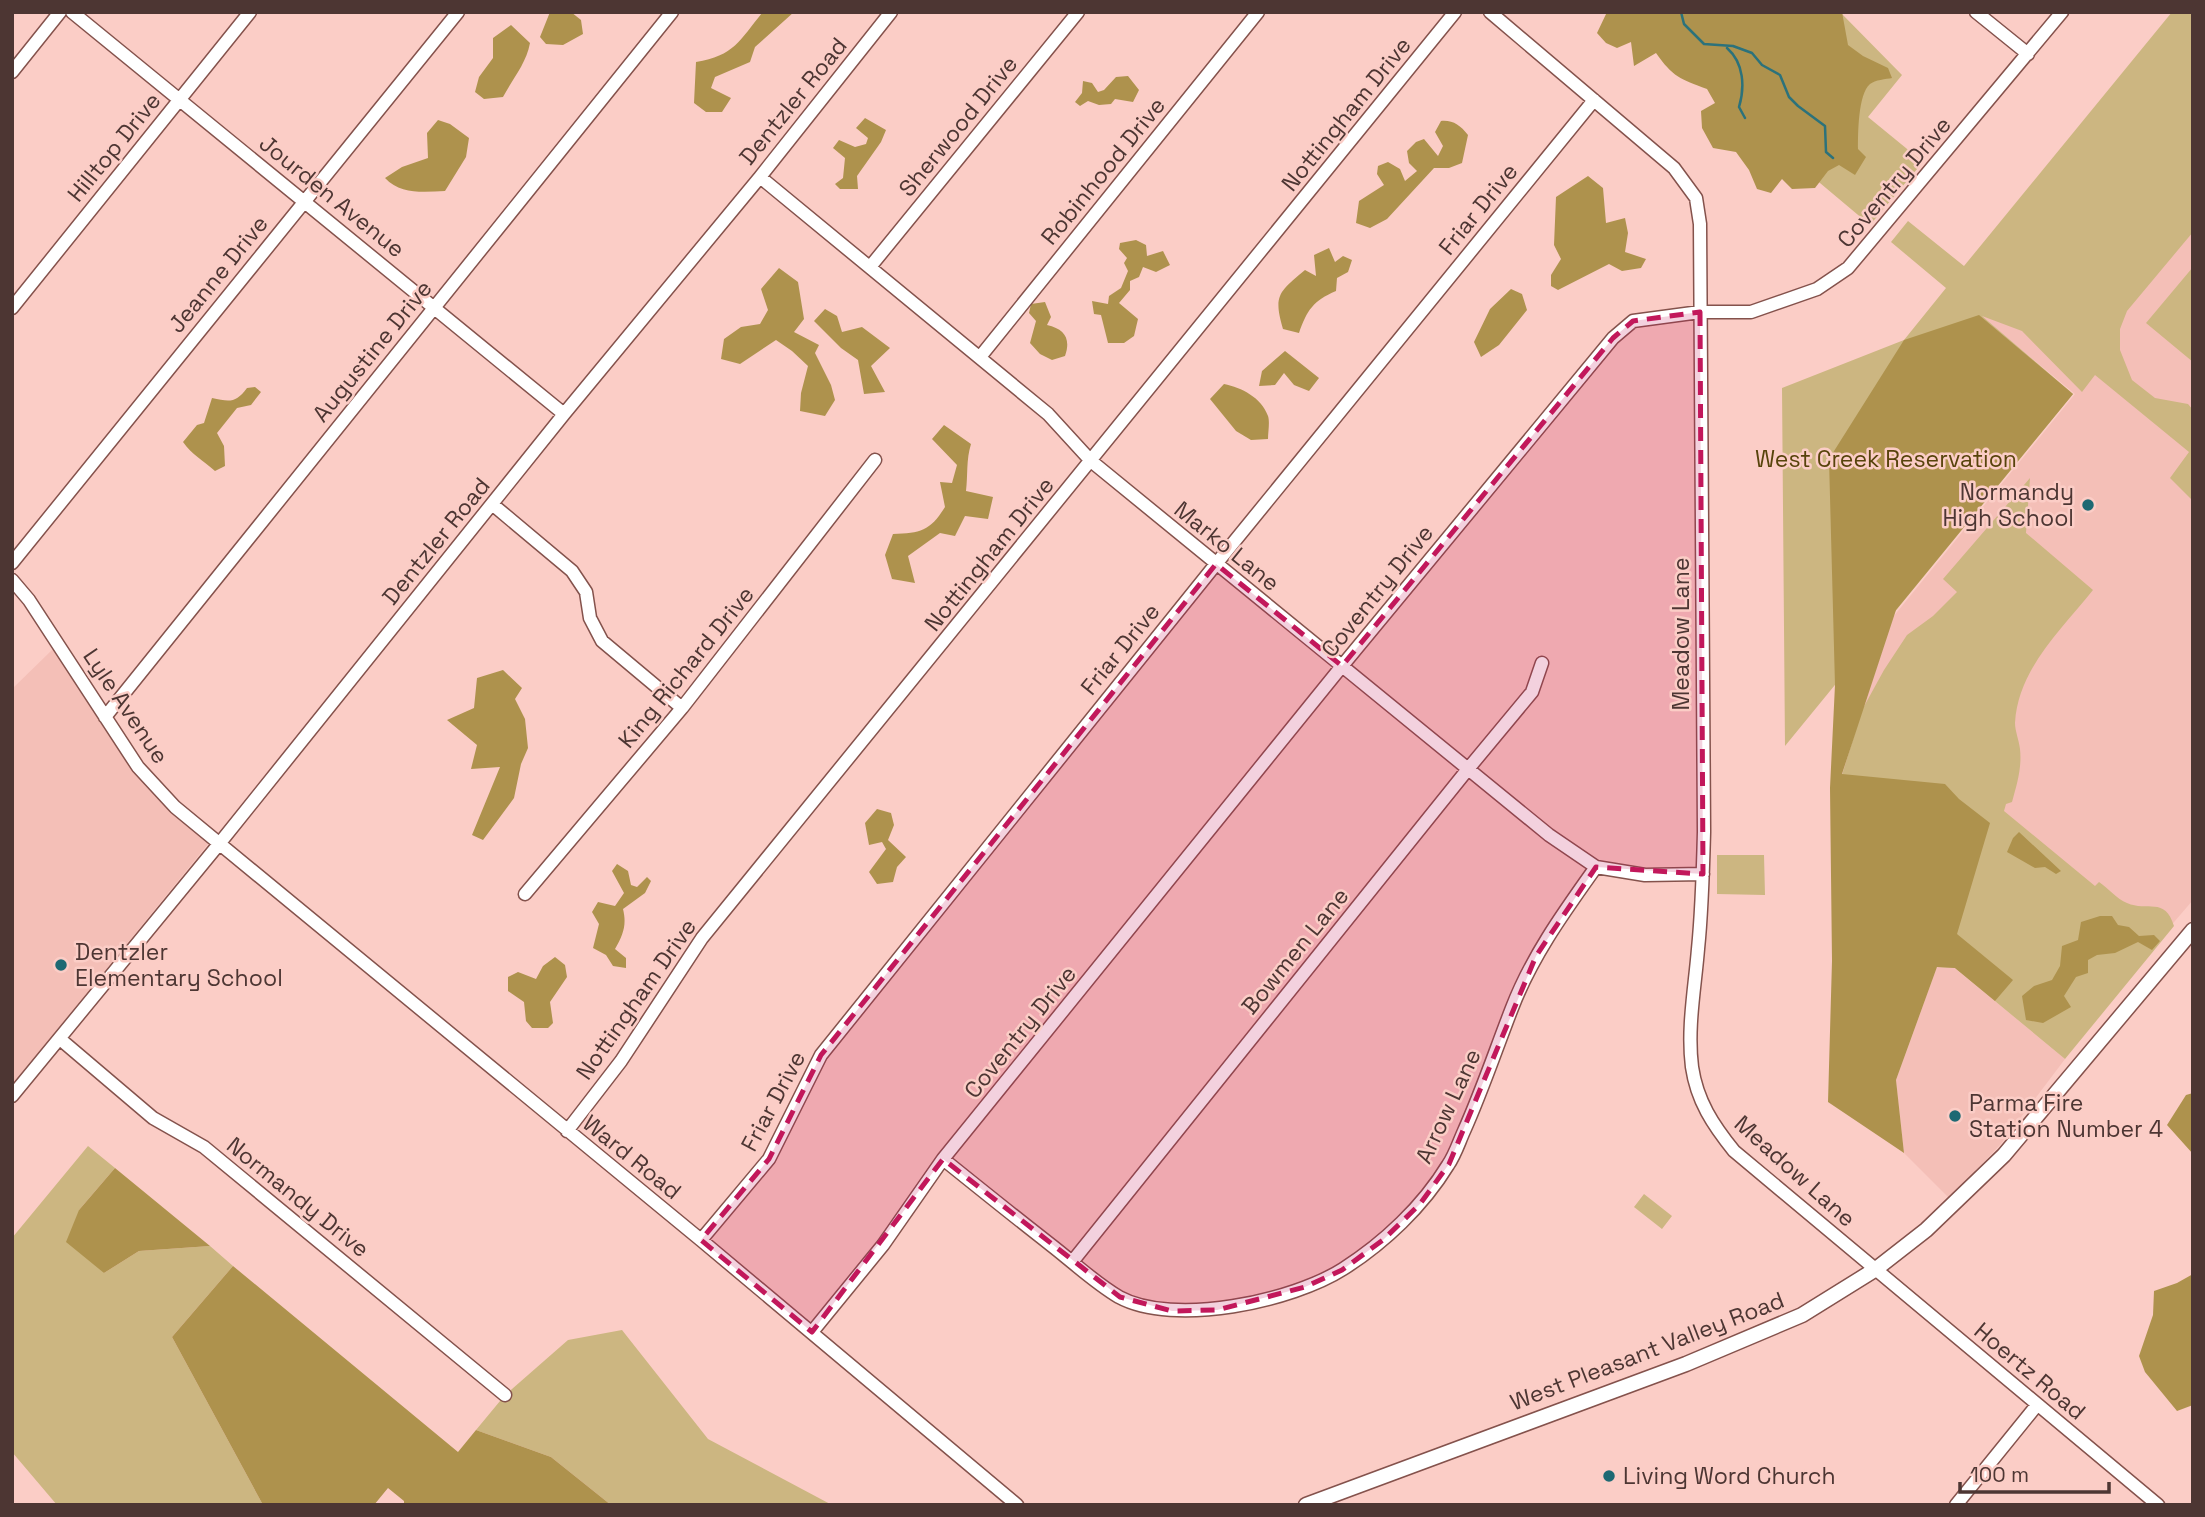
<svg xmlns="http://www.w3.org/2000/svg" width="2205" height="1517" viewBox="0 0 2205 1517" font-family="'Space Grotesk',sans-serif">
<rect width="100%" height="100%" fill="#fbcdc6"/>
<path fill="#f4bfb7" d="M 2193,51 L 2193,900 L 2083,1028 L 1842,775 L 1893,617 L 2075,394 L 1979,315 Z
M 53,649 L 111,739 L 153,789 L 208,844 L 12,1085 L 12,689 Z
M 1937,967 L 1955,968 L 2065,1059 L 2000,1145 L 1949,1198 L 1904,1153 L 1896,1080 Z"/>
<path fill="#ccb681" d="M 1840,12 L 1902,75 L 1868,117 L 1923,162 L 1870,225 L 1715,95 Z
M 2172,12 L 2193,12 L 2193,232 L 2127,311 L 2120,329 L 2120,350 L 2132,380 L 2155,398 L 2188,404 L 2193,410 L 2193,501 L 2170,478 L 2189,452 L 2095,375 L 2082,392 L 2022,331 L 1982,316 L 2073,394 L 1785,746 L 1782,388 L 1904,340 L 1946,288 L 1891,242 L 1908,221 L 1964,266 Z
M 2193,267 L 2193,362 L 2146,323 Z
M 2030,478 L 2026,533 L 2093,590 C 2061,630 2018,669 2015,723 C 2015,731 2019,740 2020,749 C 2022,768 2017,784 2012,802 L 2006,804 L 2004,811 L 2095,886 L 2099,882 C 2108,888 2117,899 2127,903 C 2147,912 2165,896 2174,926 L 2065,1059 L 1955,968 L 1832,961 L 1884,785 L 1842,775 L 1862,710 L 1884,670 L 1907,635 L 1933,616 L 1957,592 L 1943,579 Z
M 1717,855 L 1764,855 L 1765,895 L 1717,894 Z
M 88,1146 L 115,1168 L 79,1210 L 104,1273 L 139,1251 L 210,1246 L 233,1266 L 172,1337 L 263,1505 L 57,1505 L 12,1452 L 12,1238 Z
M 1644,1194 L 1672,1216 L 1662,1229 L 1634,1207 Z
M 622,1330 L 708,1439 L 832,1505 L 611,1505 L 551,1457 L 476,1430 L 505,1395 L 568,1340 Z"/>
<path fill="#ae924d" d="M 550,12 L 571,12 L 581,20 L 583,34 L 563,45 L 546,44 L 540,37 Z
M 794,12 L 755,47 L 750,62 L 715,77 L 711,88 L 731,98 L 722,112 L 706,112 L 694,103 L 696,62 C 734,56 740,40 762,13 Z
M 1607,12 L 1842,12 L 1848,45 L 1863,56 L 1888,68 L 1892,78 C 1886,79 1875,80 1870,84 C 1858,94 1858,134 1858,149 L 1866,157 L 1855,175 L 1839,165 L 1828,171 L 1815,188 L 1792,189 L 1782,179 L 1771,193 L 1757,189 L 1749,170 L 1736,152 L 1713,148 L 1702,128 L 1701,111 L 1715,103 L 1707,89 C 1680,79 1673,77 1656,53 L 1634,66 L 1631,42 L 1617,48 L 1606,43 L 1597,33 Z
M 511,25 L 530,43 C 526,64 513,78 503,97 L 484,99 L 475,92 L 479,77 L 493,58 L 493,38 Z
M 1128,76 L 1139,90 L 1133,102 L 1115,99 L 1111,104 L 1099,105 L 1088,101 L 1080,106 L 1075,102 L 1082,93 L 1083,81 L 1092,83 L 1098,92 L 1104,90 L 1116,77 Z
M 865,118 L 886,130 L 881,142 L 857,176 L 858,189 L 840,189 L 835,184 L 843,178 L 845,158 L 833,148 L 839,140 L 855,147 L 866,144 L 868,138 L 856,128 Z
M 438,120 L 450,124 L 469,138 L 466,157 L 445,191 C 424,192 401,195 385,178 L 402,167 L 428,158 L 427,133 Z
M 1441,121 C 1453,120 1460,125 1468,135 L 1462,163 L 1449,168 L 1434,168 L 1387,219 L 1370,228 L 1356,223 L 1359,201 L 1384,185 L 1377,174 L 1378,166 L 1388,162 L 1400,169 L 1405,181 L 1417,171 L 1409,163 L 1407,151 L 1416,142 L 1424,139 L 1438,156 L 1443,146 L 1435,132 Z
M 1588,176 L 1603,188 L 1606,223 L 1625,218 L 1628,233 L 1625,252 L 1646,259 L 1641,268 L 1622,271 L 1609,264 L 1558,290 L 1551,286 L 1551,275 L 1561,259 L 1554,245 L 1556,197 Z
M 1136,240 L 1146,245 L 1147,256 L 1163,251 L 1170,265 L 1156,272 L 1143,267 L 1139,277 L 1130,281 L 1130,290 L 1119,303 L 1138,319 L 1134,336 L 1124,343 L 1108,343 L 1101,315 L 1094,314 L 1092,301 L 1108,304 L 1109,296 L 1121,288 L 1128,271 L 1124,263 L 1127,258 L 1119,249 L 1120,243 Z
M 1329,248 L 1335,262 L 1343,256 L 1352,260 L 1348,272 L 1337,278 L 1336,291 C 1313,301 1307,310 1299,333 L 1283,329 C 1273,295 1279,292 1305,270 L 1316,276 L 1314,255 Z
M 779,268 L 798,282 L 804,319 L 794,332 L 819,345 L 815,353 L 831,385 L 835,400 L 825,416 L 800,411 L 801,393 L 808,366 L 792,351 L 776,340 L 740,364 L 721,359 L 724,339 L 741,327 L 760,324 L 768,310 L 761,289 Z
M 1511,289 L 1522,294 L 1527,310 L 1499,345 L 1481,357 L 1474,342 L 1490,309 Z
M 1045,302 L 1051,317 L 1047,325 C 1065,329 1071,339 1065,356 L 1052,360 L 1040,354 L 1030,343 L 1036,321 L 1029,313 L 1031,304 Z
M 825,309 L 837,316 L 842,332 L 862,327 L 890,348 L 871,366 L 885,392 L 864,394 L 858,360 L 841,348 L 814,321 Z
M 1979,315 L 2073,394 L 1896,610 L 1842,774 L 1945,784 L 1959,799 L 1990,823 L 1957,934 L 2013,980 L 1995,1001 L 1955,968 L 1937,967 L 1896,1080 L 1904,1153 L 1828,1102 L 1832,961 L 1830,788 L 1835,685 L 1829,459 L 1904,340 Z
M 1285,351 L 1319,378 L 1309,391 L 1294,385 L 1284,373 L 1275,385 L 1259,386 L 1262,371 Z
M 1224,384 C 1242,388 1261,397 1268,416 C 1270,422 1268,432 1268,439 L 1251,440 L 1236,431 L 1210,399 Z
M 255,387 L 261,392 L 251,405 L 237,408 L 217,433 L 224,446 L 225,466 L 215,471 C 203,460 192,455 183,442 L 197,425 L 204,423 L 212,398 C 230,402 236,403 247,388 Z
M 944,425 L 971,444 C 966,460 968,475 966,491 L 993,497 L 988,519 L 965,516 L 955,536 L 940,533 L 908,556 L 915,583 L 892,579 L 885,555 L 893,534 C 921,533 930,531 945,507 L 940,482 L 952,483 L 957,465 L 932,439 Z
M 503,670 L 522,688 L 515,699 L 525,719 L 528,748 L 521,764 L 514,798 L 483,840 L 472,835 L 500,767 L 471,769 L 477,745 L 447,720 L 474,708 L 477,678 Z
M 877,809 L 891,813 L 894,825 L 888,840 L 906,857 L 897,867 L 893,882 L 877,884 L 869,872 L 886,849 L 882,842 L 869,845 L 865,823 Z
M 2019,832 L 2061,871 L 2056,874 L 2045,867 L 2035,868 L 2007,852 L 2013,838 Z
M 617,864 L 628,871 L 631,885 L 637,887 L 647,877 L 651,881 L 645,893 L 623,909 C 627,925 623,935 615,949 L 626,958 L 626,968 L 613,966 L 606,955 L 593,948 L 599,924 L 592,912 L 598,902 L 615,906 L 624,893 L 612,871 Z
M 2100,916 L 2112,916 L 2118,925 L 2129,927 L 2139,936 L 2154,935 L 2160,941 L 2152,950 L 2138,942 L 2115,953 L 2097,955 L 2088,960 L 2088,973 L 2076,977 L 2064,996 L 2071,1007 L 2043,1023 L 2026,1020 L 2022,996 L 2034,986 L 2052,980 L 2060,966 L 2062,946 L 2078,940 L 2081,922 Z
M 555,957 L 565,965 L 567,977 L 550,1002 L 553,1023 L 548,1028 L 532,1028 L 526,1021 L 524,1002 L 508,991 L 508,977 L 518,972 L 536,979 L 543,966 Z
M 2193,1093 L 2193,1154 L 2167,1125 L 2186,1095 Z
M 115,1168 L 210,1246 L 139,1251 L 104,1273 L 66,1242 L 79,1210 Z
M 233,1266 L 458,1452 L 476,1430 L 551,1457 L 611,1505 L 404,1505 L 404,1501 L 388,1488 L 374,1505 L 263,1505 L 172,1337 Z
M 2193,1274 L 2193,1405 L 2177,1411 L 2145,1372 L 2139,1356 L 2153,1315 L 2154,1291 L 2177,1283 Z"/>
<g fill="none" stroke-linecap="round" stroke-linejoin="round">
<path stroke="#2c727b" stroke-width="2.5" d="M 1681,12 L 1684,24 L 1704,44 L 1733,46 L 1752,53 L 1762,65 L 1780,75 L 1789,97 L 1798,106 L 1825,126 L 1826,152 L 1833,158
M 1727,48 C 1744,63 1745,87 1739,107 L 1745,118"/>
<g stroke="#84524c" stroke-width="15">
<path id="minor" d="M 72,12 L 564,414
M 1490,12 L 1674,168 L 1696,198 L 1700,224 L 1704,832 C 1703,871 1702,910 1698,949 C 1695,987 1687,1028 1692,1067 C 1697,1101 1713,1125 1734,1151 L 2158,1505
M 1976,12 L 2028,54
M 12,72 L 60,12
M 760,177 L 1048,414 L 1091,461 L 1549,835 L 1596,867 L 1645,875 L 1703,874
M 870,267 L 1078,12
M 12,308 L 250,12
M 980,357 L 1258,12
M 492,504 L 572,571 L 586,592 L 590,618 L 602,641 L 682,708
M 12,563 L 458,12
M 12,580 L 29,600 L 138,767 L 175,807 L 701,1240 L 1017,1505
M 105,717 L 672,12
M 525,894 L 682,708 L 875,460
M 60,1039 L 153,1118 L 204,1147 L 505,1395
M 12,1096 L 219,844 L 564,414 L 760,177 L 891,12
M 567,1131 L 621,1061 L 702,938 L 1455,12
M 943,1159 C 979,1188 1015,1217 1051,1245 C 1073,1262 1095,1283 1119,1297 C 1174,1327 1293,1301 1343,1269 C 1384,1243 1423,1206 1448,1165 C 1455,1155 1459,1142 1464,1131 C 1482,1091 1496,1049 1512,1008 C 1532,956 1564,912 1596,867
M 701,1240 L 769,1159 L 821,1055 L 1216,564 L 1594,100
M 1072,1262 L 1468,769 L 1532,692 L 1542,663
M 812,1332 L 883,1245 L 943,1159 L 1342,666 L 1613,338 L 1633,321 L 1700,312 L 1751,312 L 1817,289 L 1848,268 L 2062,12
M 1956,1505 L 2037,1405"/>
</g>
<g stroke="#84524c" stroke-width="17">
<path id="major" d="M 1306,1505 L 1686,1364 L 1802,1315 L 1876,1269 L 1926,1230 L 2004,1155 L 2193,930"/>
</g>
<use href="#minor" stroke="#fff" stroke-width="12"/>
<use href="#major" stroke="#fff" stroke-width="14"/>
</g>
<path fill="#c2185b" fill-opacity="0.2" stroke="#c2185b" stroke-width="5" stroke-dasharray="14 9" stroke-linejoin="round" d="M 1700,312 L 1703,874 L 1596,867 L 1536,956 L 1449,1164 L 1420,1204 L 1383,1240 L 1342,1270 L 1305,1287 L 1217,1310 L 1172,1311 L 1120,1297 L 943,1159 L 812,1332 L 701,1240 L 769,1159 L 821,1055 L 1216,564 L 1342,666 L 1613,338 L 1633,321 Z"/>
<g fill="#1e6973" stroke="#fbcdc6" stroke-width="2.5">
<circle cx="2088" cy="505" r="7"/>
<circle cx="61" cy="965" r="7"/>
<circle cx="1955" cy="1116" r="7"/>
<circle cx="1609" cy="1476" r="7"/>
</g>
<g text-anchor="middle" dominant-baseline="central" stroke-width="5" stroke-linejoin="round" paint-order="stroke">
<g font-size="23" fill="#4d3633" stroke="#fbcdc6">
<text transform="translate(793 101) rotate(-51)">Dentzler Road</text>
<text transform="translate(1346 114) rotate(-51)">Nottingham Drive</text>
<text transform="translate(958 126) rotate(-51)">Sherwood Drive</text>
<text transform="translate(114 147) rotate(-51)">Hilltop Drive</text>
<text transform="translate(1103 171) rotate(-51)">Robinhood Drive</text>
<text transform="translate(1894 182) rotate(-50)">Coventry Drive</text>
<text transform="translate(332 196) rotate(39)">Jourden Avenue</text>
<text transform="translate(1478 209) rotate(-51)">Friar Drive</text>
<text transform="translate(218 274) rotate(-51)">Jeanne Drive</text>
<text transform="translate(372 351) rotate(-51)">Augustine Drive</text>
<text transform="translate(436 541) rotate(-51)">Dentzler Road</text>
<text transform="translate(1227 546) rotate(39)">Marko Lane</text>
<text transform="translate(989 554) rotate(-51)">Nottingham Drive</text>
<text transform="translate(1377 591) rotate(-51)">Coventry Drive</text>
<text transform="translate(1681 634) rotate(-90)">Meadow Lane</text>
<text transform="translate(1120 649) rotate(-51)">Friar Drive</text>
<text transform="translate(686 667) rotate(-51)">King Richard Drive</text>
<text transform="translate(126 706) rotate(56)">Lyle Avenue</text>
<text transform="translate(1295 951) rotate(-51)">Bowmen Lane</text>
<text transform="translate(636 999) rotate(-55)">Nottingham Drive</text>
<text transform="translate(1020 1032) rotate(-51)">Coventry Drive</text>
<text transform="translate(773 1101) rotate(-62)">Friar Drive</text>
<text transform="translate(1448 1106) rotate(-65)">Arrow Lane</text>
<text transform="translate(632 1157) rotate(39)">Ward Road</text>
<text transform="translate(1795 1171) rotate(42)">Meadow Lane</text>
<text transform="translate(298 1197) rotate(39)">Normandy Drive</text>
<text transform="translate(1647 1351) rotate(-21)">West Pleasant Valley Road</text>
<text transform="translate(2030 1371) rotate(40)">Hoertz Road</text>
</g>
<g font-size="23" fill="#57430b" stroke="#fbcdc6">
<text x="1886" y="459">West Creek Reservation</text>
</g>
<g font-size="23" fill="#4d3633" stroke="#fbcdc6" text-anchor="start">
<text x="2074" y="492" text-anchor="end">Normandy<tspan x="2074" dy="26">High School</tspan></text>
<text x="75" y="952">Dentzler<tspan x="75" dy="26">Elementary School</tspan></text>
<text x="1969" y="1103">Parma Fire<tspan x="1969" dy="26">Station Number 4</tspan></text>
<text x="1623" y="1476">Living Word Church</text>
</g>
</g>
<rect width="2205" height="1517" fill="none" stroke="#4d3633" stroke-width="28"/>
<path d="M1960 1482v10h149v-10" fill="none" stroke="#4d3633" stroke-width="3.5"/>
<text x="1970" y="1482" font-size="21" fill="#4d3633" stroke="#fbcdc6" stroke-width="5" paint-order="stroke">100 m</text>
</svg>
